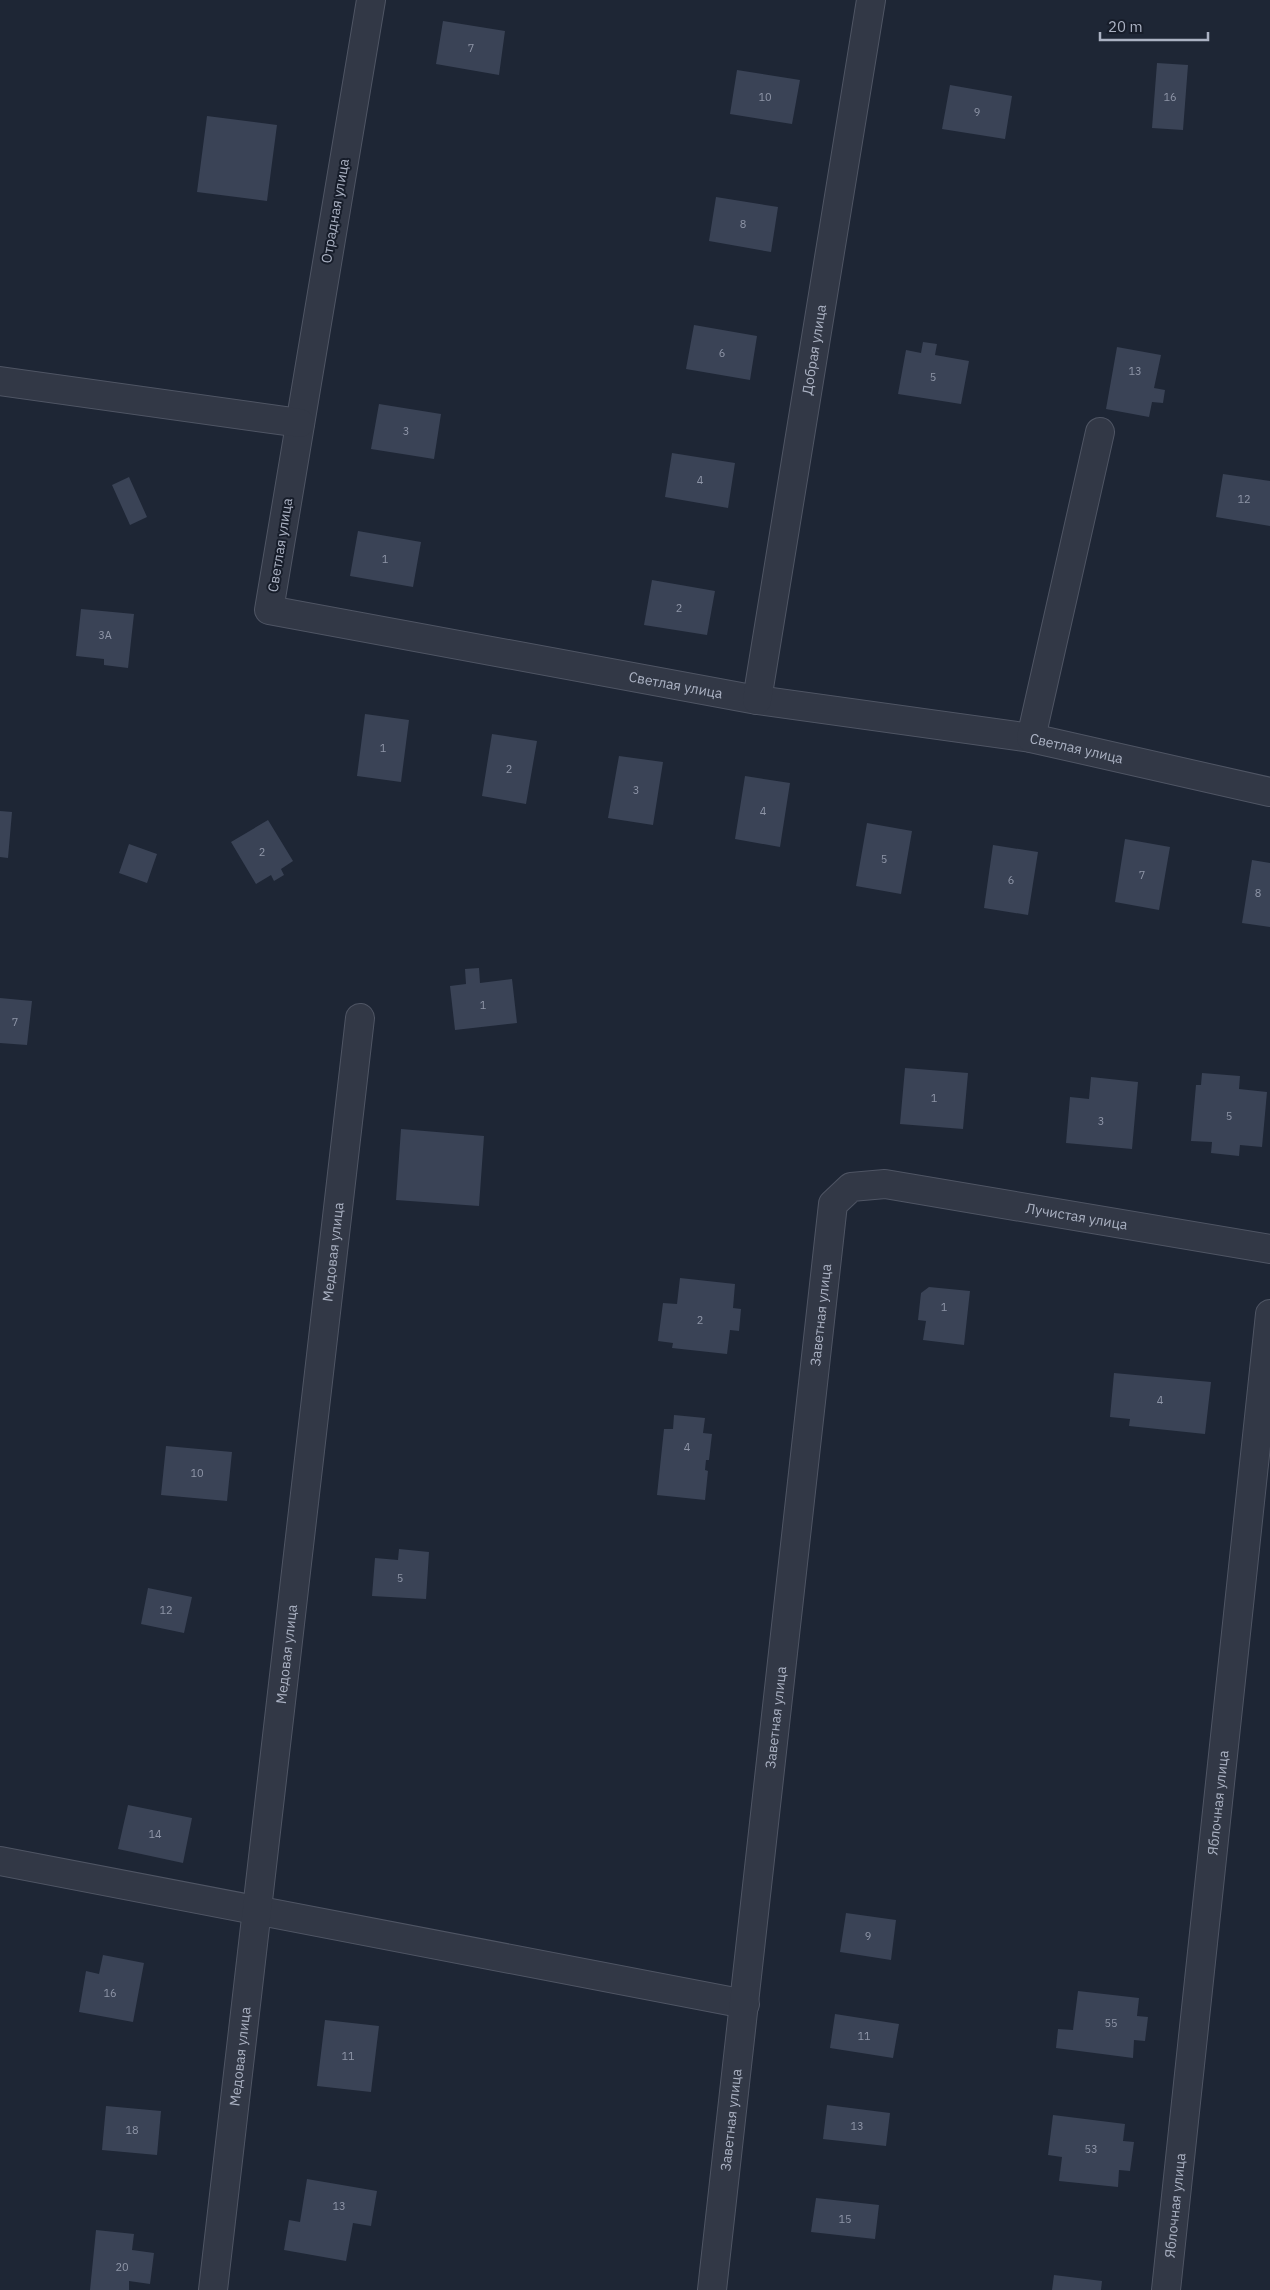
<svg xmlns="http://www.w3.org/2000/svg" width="1270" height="2290" viewBox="0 0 1270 2290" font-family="'IBM Plex Sans',sans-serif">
<rect width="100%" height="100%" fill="#1e2635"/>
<path fill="#3a4356" d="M 443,21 L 505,31 L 499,75 L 436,64 Z
M 1157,63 L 1188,65 L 1183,130 L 1152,128 Z
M 737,70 L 800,80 L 792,124 L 730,114 Z
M 950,85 L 1012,96 L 1005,139 L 942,129 Z
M 207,116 L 277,125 L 267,201 L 197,192 Z
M 716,197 L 778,207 L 771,252 L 709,241 Z
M 694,325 L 757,336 L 750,380 L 686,369 Z
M 923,342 L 937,344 L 935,355 L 969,361 L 961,404 L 898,394 L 906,350 L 921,353 Z
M 1117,347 L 1161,355 L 1154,388 L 1165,390 L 1163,403 L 1152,402 L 1149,417 L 1106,409 Z
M 379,404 L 441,414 L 434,459 L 371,449 Z
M 672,453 L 735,463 L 728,508 L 665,497 Z
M 1223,474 L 1270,481 L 1270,526 L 1216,517 Z
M 129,477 L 147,517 L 130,525 L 112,485 Z
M 358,531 L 421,542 L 413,587 L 350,576 Z
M 652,580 L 715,591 L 707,635 L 644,625 Z
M 81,609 L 134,614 L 128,668 L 104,665 L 104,659 L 76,656 Z
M 365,714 L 409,720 L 401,782 L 357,776 Z
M 492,734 L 537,741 L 526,804 L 482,796 Z
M 619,756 L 663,762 L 653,825 L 608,818 Z
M 745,776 L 790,783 L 780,847 L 735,839 Z
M 0,811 L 12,812 L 8,858 L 0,857 Z
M 268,820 L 293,861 L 281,869 L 284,875 L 274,881 L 271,875 L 256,884 L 231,842 Z
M 867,823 L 912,831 L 901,894 L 856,886 Z
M 1125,839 L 1170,847 L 1159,910 L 1115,902 Z
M 129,844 L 157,854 L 147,883 L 119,873 Z
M 993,845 L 1038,852 L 1028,915 L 984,908 Z
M 1252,860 L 1270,863 L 1270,927 L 1242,923 Z
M 479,968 L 480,983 L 512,979 L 517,1023 L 455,1030 L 450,986 L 466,984 L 465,969 Z
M 0,998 L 32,1001 L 27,1045 L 0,1043 Z
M 905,1068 L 968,1073 L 963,1129 L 900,1124 Z
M 1202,1073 L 1240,1076 L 1239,1089 L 1267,1092 L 1262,1147 L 1240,1145 L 1239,1156 L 1211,1153 L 1212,1142 L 1191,1141 L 1196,1085 L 1201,1085 Z
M 1091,1077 L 1138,1082 L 1132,1149 L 1066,1143 L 1070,1097 L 1089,1099 Z
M 401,1129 L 484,1136 L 479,1206 L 396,1200 Z
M 680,1278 L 735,1284 L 733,1308 L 741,1309 L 739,1331 L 730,1330 L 727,1354 L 672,1348 L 673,1343 L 658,1341 L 663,1303 L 677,1304 Z
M 929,1287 L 970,1291 L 964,1345 L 923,1340 L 926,1321 L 918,1320 L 921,1293 Z
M 1114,1373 L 1211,1382 L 1205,1434 L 1129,1426 L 1130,1419 L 1110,1417 Z
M 674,1415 L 705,1418 L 703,1433 L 712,1434 L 709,1460 L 706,1460 L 705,1470 L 708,1471 L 705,1500 L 657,1495 L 664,1429 L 673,1429 Z
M 166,1446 L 232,1452 L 227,1501 L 161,1495 Z
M 399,1549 L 429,1552 L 426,1599 L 372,1596 L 375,1558 L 398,1560 Z
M 148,1588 L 192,1597 L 184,1633 L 141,1624 Z
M 128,1805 L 192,1818 L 183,1863 L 118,1849 Z
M 846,1913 L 896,1920 L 891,1960 L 840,1952 Z
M 103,1955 L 144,1963 L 133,2022 L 79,2012 L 86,1971 L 99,1974 Z
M 1078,1991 L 1139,1998 L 1137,2016 L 1148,2017 L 1145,2041 L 1134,2040 L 1133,2058 L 1056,2048 L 1058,2029 L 1073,2030 Z
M 835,2014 L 899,2024 L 893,2058 L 830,2048 Z
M 325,2020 L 379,2026 L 371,2092 L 317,2086 Z
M 827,2105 L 890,2113 L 886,2146 L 823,2139 Z
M 106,2106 L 161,2111 L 157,2155 L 102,2150 Z
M 1053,2115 L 1125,2124 L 1123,2141 L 1134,2142 L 1130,2171 L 1119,2170 L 1118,2187 L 1059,2181 L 1062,2157 L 1048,2155 Z
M 307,2179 L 377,2191 L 371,2226 L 353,2223 L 346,2261 L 284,2250 L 289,2220 L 300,2222 Z
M 816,2198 L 879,2205 L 875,2239 L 811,2232 Z
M 96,2230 L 134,2234 L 132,2250 L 154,2253 L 150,2284 L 129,2281 L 129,2290 L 90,2290 Z
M 1054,2275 L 1102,2281 L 1101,2290 L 1052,2290 Z"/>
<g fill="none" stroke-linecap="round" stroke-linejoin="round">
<g stroke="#4f5564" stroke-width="30">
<g id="minor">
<path id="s1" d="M 371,0 L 269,610 L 757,700 L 1031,738 L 1270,792"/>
<path d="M 0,381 L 300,423"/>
<path id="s2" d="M 757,700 L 871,0"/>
<path d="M 1031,738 L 1100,432"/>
<path d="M 0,1861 L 745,2004"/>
<path id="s3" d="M 213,2290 L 360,1018"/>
<path id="s4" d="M 712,2290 L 833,1204 L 851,1187 L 885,1184 L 1270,1249"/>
<path id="s5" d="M 1166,2290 L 1270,1314"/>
</g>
</g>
<use href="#minor" stroke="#323846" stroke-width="28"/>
</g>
<g text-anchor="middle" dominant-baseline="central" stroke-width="4" stroke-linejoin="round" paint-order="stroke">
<g font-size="11" fill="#8f96a8">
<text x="471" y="48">7</text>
<text x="765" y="97">10</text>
<text x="1170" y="97">16</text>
<text x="977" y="112">9</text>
<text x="743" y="224">8</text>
<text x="722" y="353">6</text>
<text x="1135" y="371">13</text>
<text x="933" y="377">5</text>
<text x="406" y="431">3</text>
<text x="700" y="480">4</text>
<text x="1244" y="499">12</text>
<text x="385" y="559">1</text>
<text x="679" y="608">2</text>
<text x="105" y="635">3А</text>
<text x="383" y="748">1</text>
<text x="509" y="769">2</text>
<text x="636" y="790">3</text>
<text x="763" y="811">4</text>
<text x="262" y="852">2</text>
<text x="884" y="859">5</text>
<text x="1142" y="875">7</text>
<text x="1011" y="880">6</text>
<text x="1258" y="893">8</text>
<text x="483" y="1005">1</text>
<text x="15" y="1022">7</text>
<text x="934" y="1098">1</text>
<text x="1229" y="1116">5</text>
<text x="1101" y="1121">3</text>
<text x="944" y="1307">1</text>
<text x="700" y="1320">2</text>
<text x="1160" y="1400">4</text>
<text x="687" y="1447">4</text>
<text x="197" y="1473">10</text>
<text x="400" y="1578">5</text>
<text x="166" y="1610">12</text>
<text x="155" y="1834">14</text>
<text x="868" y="1936">9</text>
<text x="110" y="1993">16</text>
<text x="1111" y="2023">55</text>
<text x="864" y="2036">11</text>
<text x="348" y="2056">11</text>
<text x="857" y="2126">13</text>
<text x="132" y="2130">18</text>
<text x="1091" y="2149">53</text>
<text x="339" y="2206">13</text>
<text x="845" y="2219">15</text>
<text x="122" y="2267">20</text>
</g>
<g font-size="14" fill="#abb2c3" stroke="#171d2a">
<text transform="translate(335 211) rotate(-80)">Отрадная улица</text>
<text stroke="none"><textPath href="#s2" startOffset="355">Добрая улица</textPath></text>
<text transform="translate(280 545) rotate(-81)">Светлая улица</text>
<text stroke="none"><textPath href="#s1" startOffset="1032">Светлая улица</textPath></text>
<text stroke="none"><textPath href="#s1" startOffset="1438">Светлая улица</textPath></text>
<text stroke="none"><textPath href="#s4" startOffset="1346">Лучистая улица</textPath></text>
<text stroke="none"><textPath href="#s3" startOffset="1045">Медовая улица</textPath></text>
<text stroke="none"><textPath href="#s4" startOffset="981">Заветная улица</textPath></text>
<text stroke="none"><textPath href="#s3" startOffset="640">Медовая улица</textPath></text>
<text stroke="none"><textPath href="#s4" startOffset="576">Заветная улица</textPath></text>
<text stroke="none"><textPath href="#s5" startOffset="490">Яблочная улица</textPath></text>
<text stroke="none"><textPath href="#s3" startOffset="235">Медовая улица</textPath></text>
<text stroke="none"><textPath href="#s4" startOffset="171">Заветная улица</textPath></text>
<text stroke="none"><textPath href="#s5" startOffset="85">Яблочная улица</textPath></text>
</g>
</g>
<path d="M1100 32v8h108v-8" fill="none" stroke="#abb2c3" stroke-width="2.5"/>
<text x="1108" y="32" font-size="15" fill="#abb2c3" stroke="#171d2a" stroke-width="4" paint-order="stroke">20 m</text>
</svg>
